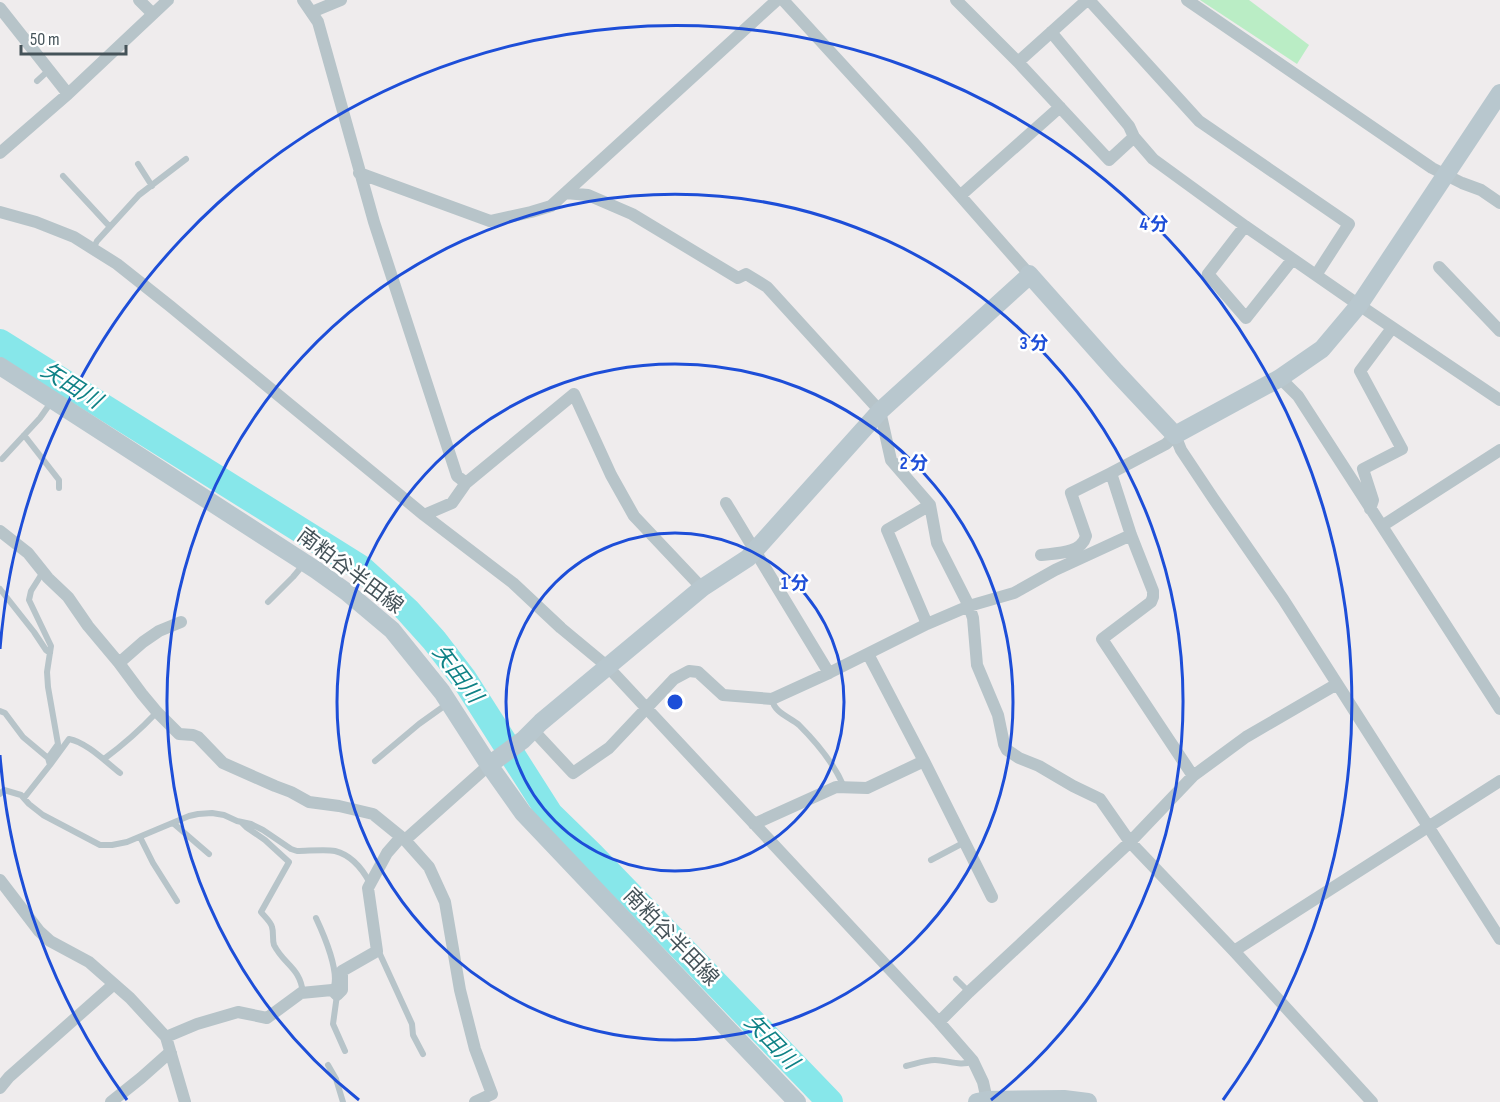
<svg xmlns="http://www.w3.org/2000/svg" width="1500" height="1102" viewBox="0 0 1500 1102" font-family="'Sofia Sans Condensed','Noto Sans JP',sans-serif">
<rect width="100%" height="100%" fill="#efeced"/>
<path fill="#baedc5" d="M 1200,0 L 1249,0 L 1309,45 L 1297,64 Z"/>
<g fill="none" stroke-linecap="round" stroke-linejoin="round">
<path stroke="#87e7ea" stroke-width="26" d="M 0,342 L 361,568 L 407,610 L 434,640 L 464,679 L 550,814 L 591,854 L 830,1102"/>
<path stroke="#b7c4c9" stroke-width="6" d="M 37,81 L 49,70
M 138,164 L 152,186
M 63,176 L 110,227
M 93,249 L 97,241 L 139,195 L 186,159
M 24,435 L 59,480 L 59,488
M 2,459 L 40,418 L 52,401
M 0,589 L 34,632 L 46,650 L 50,653
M 268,602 L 293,577 L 303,565
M 772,699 C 774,713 790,717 799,725 C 817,743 834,763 844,787
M 0,711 L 5,713 L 23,737 L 48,758
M 104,759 C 123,745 141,729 157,712
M 375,761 L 419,724 L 447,704
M 50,765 L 69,739 C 86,742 106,762 120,773
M 0,794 L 4,790 L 21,795 L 29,804 L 43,815 L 100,845 L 112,845 L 127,842 L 189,816 L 198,814 L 212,813 L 224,815 L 237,821 L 251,824 L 263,830 L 291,849 L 297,851 C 308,851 326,849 335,851 C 351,855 363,870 370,883
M 24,798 L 50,765 L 48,758 L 58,744 L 48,687 L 47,672 L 51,646 L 29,600 L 31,591 L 43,572
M 173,823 L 209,854
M 242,823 L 246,827 L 265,840 L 289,862 L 261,912 C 264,916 271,922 272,927 C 274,933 272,939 274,945 C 284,965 300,967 303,993
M 140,837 L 153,863 L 177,901
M 931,860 L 965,842
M 316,918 C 323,933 342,976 332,990
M 377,951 L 379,952 L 412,1024 L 413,1035 L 423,1054
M 956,979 L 969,992
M 337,995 L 333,1024 L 345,1051
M 328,1065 L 336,1079 L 343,1102
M 906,1066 C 915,1064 925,1060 935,1060 C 947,1060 961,1067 973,1061"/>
<path stroke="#b7c4c9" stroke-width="12" d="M 139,0 L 153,14
M 303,0 L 318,22 L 374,222 L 457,476 L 466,483 L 452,503 L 424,515
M 783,0 L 913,142 L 1029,274
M 956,0 L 1018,62
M 1087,0 L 1018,62 L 1109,160 L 1134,137 L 1153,159 L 1245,226 L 1359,305 L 1500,400
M 1089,0 L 1199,121 L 1349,224 L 1316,275
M 1187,0 L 1432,168 L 1462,183 L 1481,190 L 1500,203
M 0,8 L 68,94
M 312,12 L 341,0
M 1051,32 L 1129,126 L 1134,137
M 0,153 L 68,94 L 168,0
M 359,173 L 490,221 L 531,212 L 551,206 L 777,0
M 565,193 L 588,195 L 632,214 L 738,278 L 746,274 L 767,287 L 880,411 L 891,460 L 930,505 L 937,543 L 969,606 L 973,618 L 977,665 L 998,715 L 1004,744 L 1007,750 L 1019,758 L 1039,766 L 1073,786 L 1100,799 L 1130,842 L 1234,951 L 1372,1102
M 961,195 L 1060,107
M 0,212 L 36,222 L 74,237 L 117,264 L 170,306 L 424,515 L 513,583 L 561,628 L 608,667 L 939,1022 L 973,1061 L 983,1082 L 987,1100
M 1245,226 L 1208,274 L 1246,318 L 1292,260
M 1439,267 L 1500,331
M 1280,378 L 1298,396 L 1500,709
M 466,483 L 574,394 L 611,475 L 634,516 L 702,588
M 726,503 L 829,673
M 1370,509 L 1373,500 L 1363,469 L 1402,449 L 1360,371 L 1392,328
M 1382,526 L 1500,450
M 0,531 L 28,553 L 48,578 L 68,597 L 88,626 L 119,663 L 142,694 L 157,712 L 179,734 L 193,735 L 198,737 L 223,763 L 275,786 L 291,792 L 309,802 L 339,806 L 373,814 L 405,840 L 429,867 L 445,902 L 460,990 L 475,1049 L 492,1094 L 475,1102
M 1041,555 C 1056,553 1081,554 1086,536 L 1071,493 L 1111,473
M 927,624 L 887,530 L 930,505
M 868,654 L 924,761 L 992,897
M 119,663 L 143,642 L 159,631 L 181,622
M 533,730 L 573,773 L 609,748 L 674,679 L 689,671 L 698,672 L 723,695 L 772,699 L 829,673 L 927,624 L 969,606 L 1014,593 L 1055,570 L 1131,535
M 1193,776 L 1102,639 L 1151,602 L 1153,597 L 1153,591 L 1131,535 L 1111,473 L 1166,444 L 1175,435 L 1181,450 L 1213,498 L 1283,599 L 1500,939
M 754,824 L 836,787 L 867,788 L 924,761
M 405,840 L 489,765
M 0,880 L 39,931 L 50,941 L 89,962 L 130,998 L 166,1037 L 185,1102
M 1234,951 L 1500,781
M 939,1022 L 969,992 L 1130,842 L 1193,776 L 1246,737 L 1337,684
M 166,1037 L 197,1024 L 238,1012 L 267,1018 L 301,993 L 332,990 L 337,995 L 342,990 L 342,971 L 377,951 L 368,888 L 387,853 L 401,837
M 0,1088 L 9,1077 L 114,984
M 111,1102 L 141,1078 L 168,1054 L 171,1053"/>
<path stroke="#b8c7ce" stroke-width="18" d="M 1029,274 L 1116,372 L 1175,435 L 1280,378 L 1322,349 L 1359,305 L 1500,93
M 0,366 L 316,570 L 348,593 L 392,630 L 442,692 L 489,765 L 523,813 L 797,1102
M 489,765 L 523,740 L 541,722 L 702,588 L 748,558 L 880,411 L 1030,275
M 977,1102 L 987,1100 L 1064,1099 L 1088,1102"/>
</g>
<g fill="none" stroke="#1d4ed8" stroke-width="3">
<circle cx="675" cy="702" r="169"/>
<circle cx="675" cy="702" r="338"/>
<path d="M359 1100A508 508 0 1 1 991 1100"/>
<path d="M127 1100A677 677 0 0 1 0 755M0 649A677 677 0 1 1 1223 1100"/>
</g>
<g text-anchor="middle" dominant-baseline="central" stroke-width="5" stroke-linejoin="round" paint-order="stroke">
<g font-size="21" fill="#455359" stroke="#fff">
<text transform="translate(350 571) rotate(37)">南粕谷半田線</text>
<text transform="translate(671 937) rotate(46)">南粕谷半田線</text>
</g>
<g font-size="22" font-style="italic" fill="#0f8286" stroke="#fff">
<text transform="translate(71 386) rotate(32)">矢田川</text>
<text transform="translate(457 674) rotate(53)">矢田川</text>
<text transform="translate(771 1042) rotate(46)">矢田川</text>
</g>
</g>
<circle cx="675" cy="702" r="9" fill="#1d4ed8" stroke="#fff" stroke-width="3"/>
<g font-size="18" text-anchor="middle" font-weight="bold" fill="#1d4ed8" stroke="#fff" stroke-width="5" stroke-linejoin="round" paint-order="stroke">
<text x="1154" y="230">4 分</text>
<text x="1034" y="349">3 分</text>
<text x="914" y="469">2 分</text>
<text x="795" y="589">1 分</text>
</g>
<path d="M21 45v9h105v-9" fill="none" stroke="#455359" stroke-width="3"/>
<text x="30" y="45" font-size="18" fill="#455359" stroke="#ffffff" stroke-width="4.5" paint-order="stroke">50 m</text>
</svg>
